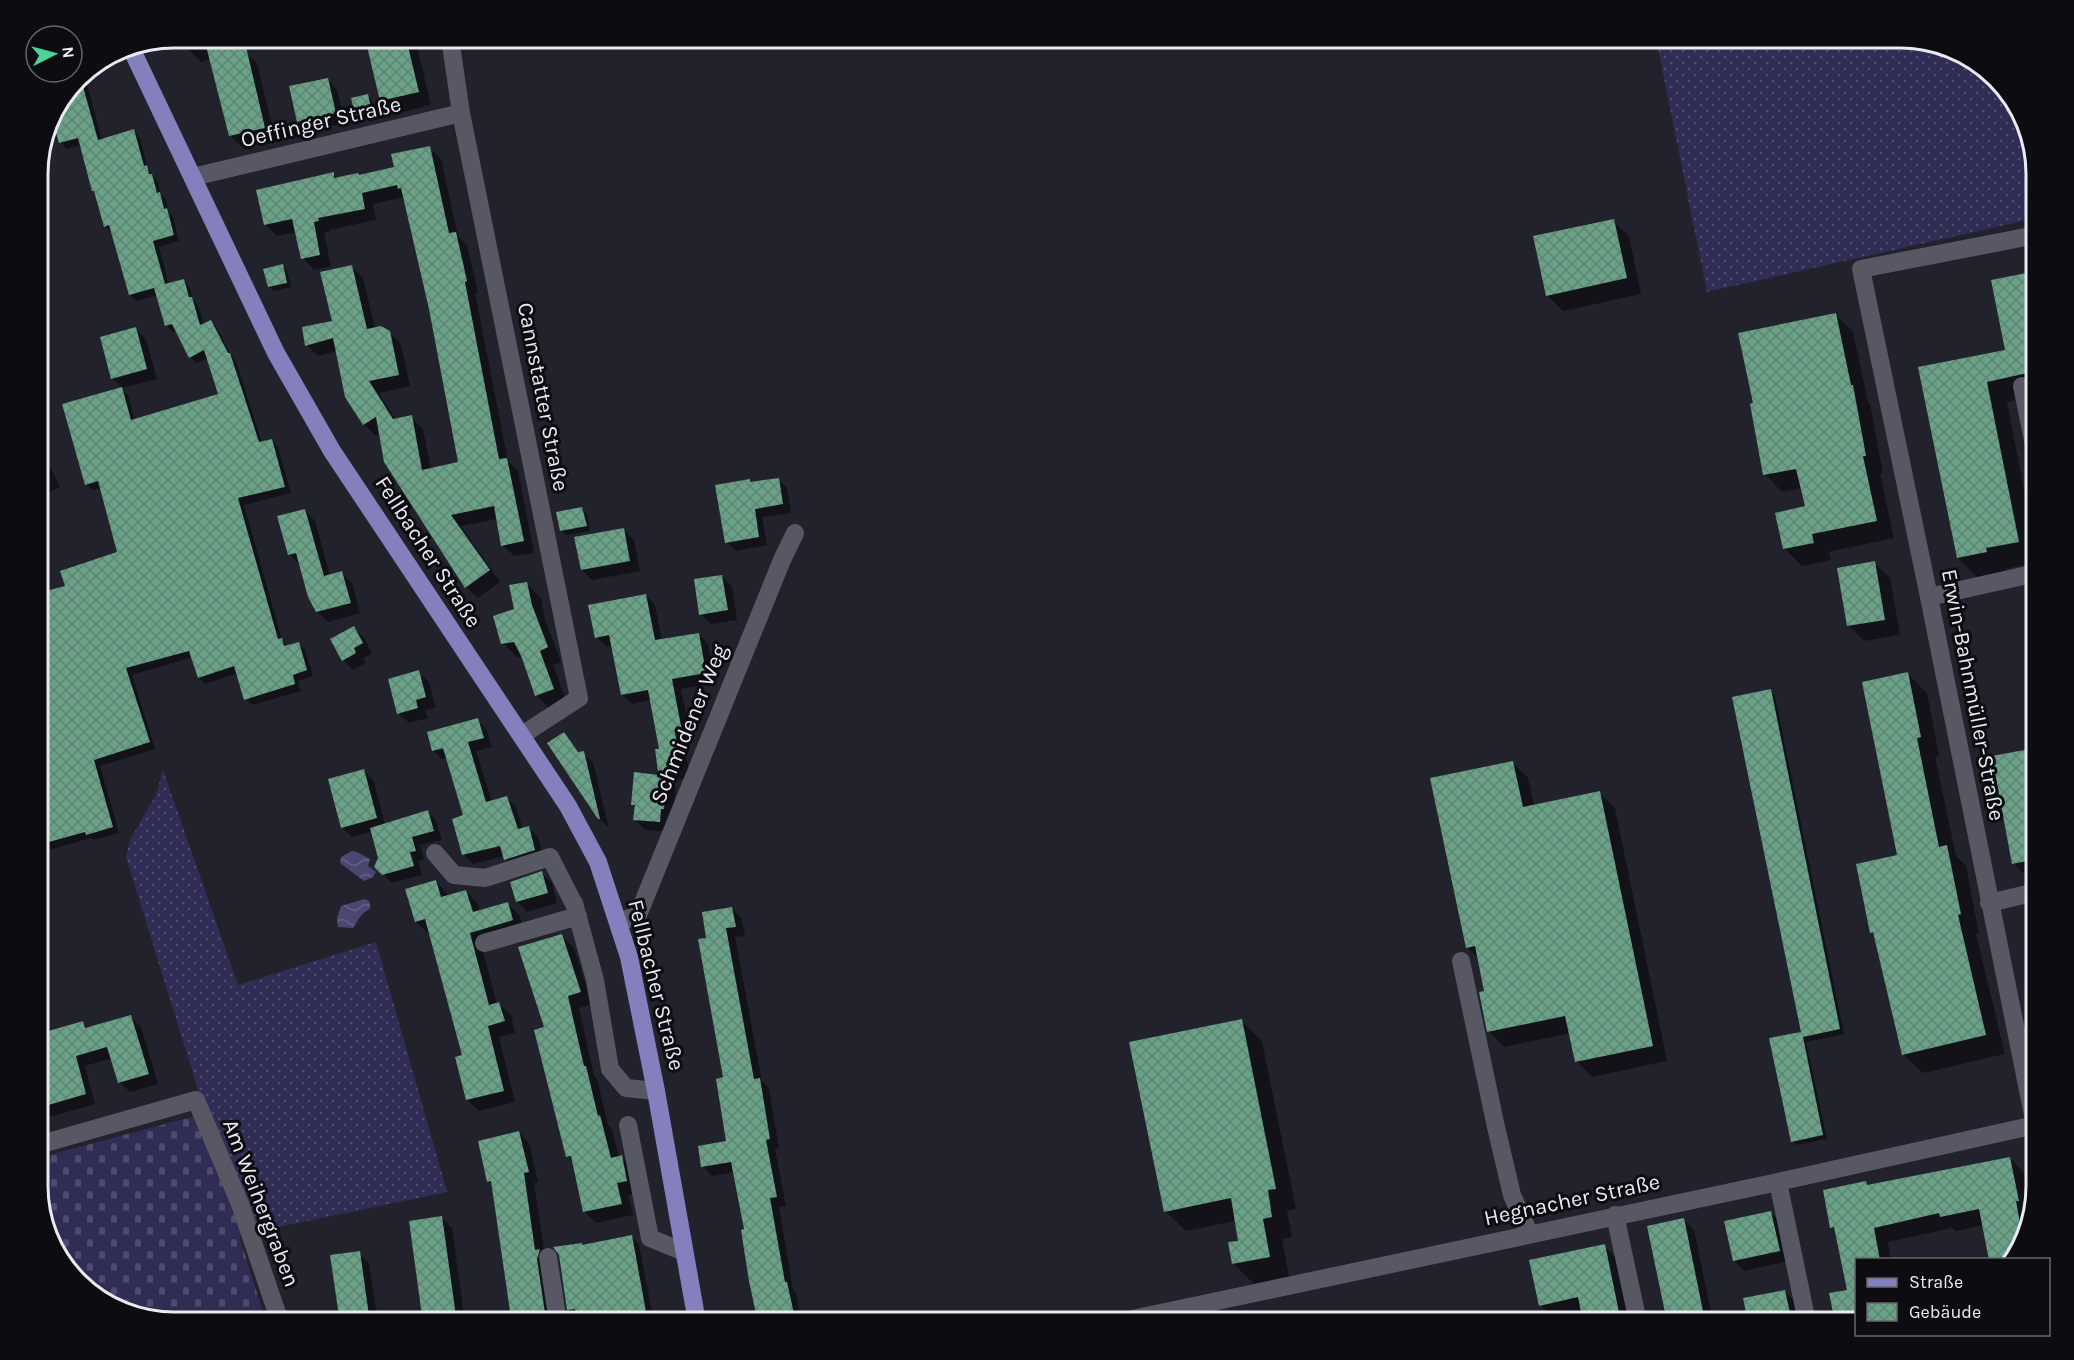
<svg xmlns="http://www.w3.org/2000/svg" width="2074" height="1360" viewBox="0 0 2074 1360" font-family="Karla,sans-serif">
<defs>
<pattern id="grass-dots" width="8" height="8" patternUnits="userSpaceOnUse" patternTransform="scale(1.5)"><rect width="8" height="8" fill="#302d55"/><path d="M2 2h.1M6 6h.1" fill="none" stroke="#4e4c6e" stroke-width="1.8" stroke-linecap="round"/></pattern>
<pattern id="cemetery-stones" width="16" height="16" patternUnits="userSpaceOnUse" patternTransform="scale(1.5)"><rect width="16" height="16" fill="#302d55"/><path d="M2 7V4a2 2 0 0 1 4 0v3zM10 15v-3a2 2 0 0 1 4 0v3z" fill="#4e4c6e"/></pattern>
<pattern id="water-waves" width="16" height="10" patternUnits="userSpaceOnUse" patternTransform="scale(1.5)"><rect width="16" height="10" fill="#4a4872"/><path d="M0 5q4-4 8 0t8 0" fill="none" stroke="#646387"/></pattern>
<pattern id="building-cross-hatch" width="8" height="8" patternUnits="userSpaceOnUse" patternTransform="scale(1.5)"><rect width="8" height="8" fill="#69a086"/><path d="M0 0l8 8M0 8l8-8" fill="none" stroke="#5e8574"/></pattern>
</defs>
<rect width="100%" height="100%" fill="#22222d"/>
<path fill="url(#grass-dots)" d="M 1656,38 L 1900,38 L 1975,60 L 2018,106 L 2036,174 L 2036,218 L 1707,292 Z
M 163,770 L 238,985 L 376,942 L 447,1192 L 254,1232 L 201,1099 L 126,857 L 130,840 L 156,795 Z"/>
<path fill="url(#cemetery-stones)" d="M 195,1116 L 243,1233 L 239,1235 L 266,1322 L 174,1322 L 99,1300 L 56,1254 L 38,1194 L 38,1158 Z"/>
<path fill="url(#water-waves)" d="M 352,851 L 357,852 L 370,859 L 368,866 L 376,872 L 373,877 L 364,881 L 340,863 L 341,857 Z
M 365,899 L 369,901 C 373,912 366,909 361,916 C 358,919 356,924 353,928 L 338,927 L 337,918 L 341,906 Z"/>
<path fill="#0007" fill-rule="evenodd" d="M 181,38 L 229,38 L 233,56 L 246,53 L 257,63 L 275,138 L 241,146 L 230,136 L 211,59 L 201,62 L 183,44 Z
M 367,38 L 415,38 L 431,105 L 395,114 L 382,100 Z
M 84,73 L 102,140 L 134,131 L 140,138 L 148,169 L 158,182 L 161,195 L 166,200 L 169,213 L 173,217 L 179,241 L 159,247 L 169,285 L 184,281 L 190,288 L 193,300 L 198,305 L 204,325 L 211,321 L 217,328 L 231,355 L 236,361 L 262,443 L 272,440 L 278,447 L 291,493 L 244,505 L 282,640 L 288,647 L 298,644 L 305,650 L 313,676 L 298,681 L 301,691 L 252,705 L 246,699 L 238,673 L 205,684 L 199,677 L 193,657 L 132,675 L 155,749 L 100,766 L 119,833 L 94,840 L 91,838 L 38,853 L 38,595 L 67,587 L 119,553 L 101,488 L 93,490 L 86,484 L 121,389 L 128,395 L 135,420 L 220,395 L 208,358 L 197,363 L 190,357 L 177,331 L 173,332 L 166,325 L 158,295 L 137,301 L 130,295 L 112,233 L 105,226 L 97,194 L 93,190 L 81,145 L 67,149 L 60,142 L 59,138 L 43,142 L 48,122 L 78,77 Z
M 327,79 L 337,90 L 345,123 L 309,132 L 299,121 Z
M 368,96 L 372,100 L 376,117 L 361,120 L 357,116 Z
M 429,147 L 441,159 L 458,236 L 467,245 L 478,293 L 475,293 L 508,461 L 518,471 L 534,553 L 514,556 L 503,545 L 498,519 L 461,526 L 500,582 L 478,598 L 466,587 L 380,433 L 376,436 L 364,424 L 337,351 L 318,356 L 307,345 L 333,322 L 352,267 L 363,278 L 375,329 L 389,332 L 401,344 L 410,386 L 379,393 L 396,420 L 411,417 L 423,429 L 431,470 L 459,464 L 431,309 L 405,197 L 373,204 L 376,220 L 329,230 L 330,232 L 324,233 L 331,266 L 314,270 L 303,258 L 297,232 L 277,236 L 265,224 L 333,174 L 338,178 L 360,177 L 395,168 Z
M 38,181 L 43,203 L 38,205 Z
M 1613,221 L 1629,236 L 1641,294 L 1563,311 L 1547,295 Z
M 282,266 L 287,270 L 291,287 L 274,291 L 269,287 Z
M 2036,273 L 2036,396 L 2007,402 L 2036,551 L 2036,562 L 2006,569 L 2007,573 L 1979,579 L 1958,558 L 1920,369 L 2007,351 L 1993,282 Z
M 1835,314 L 1853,332 L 1868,402 L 1870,404 L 1883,473 L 1880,474 L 1894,538 L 1829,552 L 1831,560 L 1802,566 L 1784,548 L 1806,508 L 1802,488 L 1782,492 L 1765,474 Z
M 136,329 L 146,339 L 157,379 L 122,388 L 112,378 Z
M 38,441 L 60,487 L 38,498 Z
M 778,480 L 787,488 L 791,513 L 762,517 L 767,545 L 736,551 L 727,542 L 749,481 L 752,484 Z
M 582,509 L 587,513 L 590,531 L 566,535 L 561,530 Z
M 305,510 L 315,521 L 330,576 L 342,573 L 352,583 L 360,613 L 328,622 L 317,611 L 300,565 L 290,555 L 279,517 Z
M 624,530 L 634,540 L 640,571 L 592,580 L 582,570 Z
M 1874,563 L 1890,578 L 1900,635 L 1864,641 L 1849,626 Z
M 722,577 L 732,587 L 737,620 L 711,624 L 700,614 Z
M 527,584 L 541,598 L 545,620 L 561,662 L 553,665 L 567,703 L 550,709 L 536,695 L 523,657 L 517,657 L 503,643 Z
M 646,595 L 655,605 L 662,641 L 699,634 L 708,644 L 715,683 L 681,689 L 691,740 L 684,742 L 690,778 L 670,781 L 676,787 L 673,819 L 669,832 L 645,830 L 635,819 L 636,808 L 633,804 L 665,777 L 659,771 L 661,750 L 651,700 L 632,704 L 622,695 L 613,645 L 606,647 L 596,637 Z
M 354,628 L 364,638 L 372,653 L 363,658 L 366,663 L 353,670 L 343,660 Z
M 418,672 L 429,682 L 436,708 L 425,710 L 428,718 L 409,723 L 398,713 Z
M 1908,674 L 1927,693 L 1939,756 L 1935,757 L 1956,856 L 1966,866 L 1979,934 L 1976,934 L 2005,1054 L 1923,1073 L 1903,1054 L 1875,936 L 1872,932 L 1899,857 Z
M 1770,691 L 1775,696 L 1844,1034 L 1806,1042 L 1827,1139 L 1797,1145 L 1792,1141 L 1802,1033 Z
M 477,720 L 486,729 L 492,747 L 476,751 L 492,802 L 507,798 L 516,807 L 523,830 L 529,828 L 538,837 L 544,859 L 514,869 L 504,856 L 473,864 L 463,854 L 465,816 L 448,758 L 442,759 L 433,750 ZM 451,747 L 437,751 L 437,748 Z
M 563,734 L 580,753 L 583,753 L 593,763 L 609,828 L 599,818 Z
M 2036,749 L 2036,884 L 2034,884 L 2013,863 L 1993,758 Z
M 1513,763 L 1528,778 L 1534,806 L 1599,793 L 1615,808 L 1667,1061 L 1592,1077 L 1576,1061 L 1571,1033 L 1504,1047 L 1489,1031 L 1486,992 L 1479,959 L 1467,947 Z
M 364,771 L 374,781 L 385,825 L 428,812 L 436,821 L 442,840 L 420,845 L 424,859 L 418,861 L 422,875 L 392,883 L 383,874 L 373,831 L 352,837 L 342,827 Z
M 541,873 L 552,883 L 557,903 L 527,912 L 517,901 Z
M 436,881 L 449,896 L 466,891 L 477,903 L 480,912 L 508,904 L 520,916 L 524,932 L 481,944 L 497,1004 L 499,1004 L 511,1015 L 515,1033 L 499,1037 L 515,1102 L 479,1111 L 467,1100 L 457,1058 L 464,1056 L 430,932 L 428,933 L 416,922 Z
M 732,908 L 741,918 L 745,936 L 735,937 L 762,1081 L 769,1089 L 779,1148 L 775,1149 L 786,1206 L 779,1207 L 793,1290 L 796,1293 L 802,1322 L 759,1322 L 735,1172 L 712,1176 L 703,1166 L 728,1142 L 725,1079 L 708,939 Z
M 562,936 L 574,948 L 592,1004 L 579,1008 L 594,1076 L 597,1079 L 608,1125 L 612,1129 L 619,1157 L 622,1157 L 634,1169 L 639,1193 L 628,1195 L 633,1215 L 596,1223 L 584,1211 L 573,1162 L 568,1156 L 545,1029 Z
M 2036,948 L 2036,997 L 2029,950 Z
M 131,1017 L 141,1027 L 158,1084 L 130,1092 L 119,1082 L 112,1058 L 85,1066 L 95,1104 L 50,1117 L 40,1107 L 38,1099 L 38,1076 L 47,1074 L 38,1035 L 83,1022 L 89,1029 Z
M 1241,1020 L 1262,1041 L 1296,1209 L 1287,1211 L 1292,1237 L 1282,1239 L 1289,1277 L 1254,1284 L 1234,1264 L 1240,1242 L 1236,1221 L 1186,1231 L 1165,1211 Z
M 519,1132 L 529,1143 L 538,1182 L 534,1183 L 555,1322 L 518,1322 L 512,1317 L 494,1186 L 489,1181 Z
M 2010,1158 L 2024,1173 L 2031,1205 L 2014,1260 L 1990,1260 L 1984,1225 L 1956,1231 L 1952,1228 L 1888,1242 L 1891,1260 L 1856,1260 L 1856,1322 L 1837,1322 L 1831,1294 L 1848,1291 L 1836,1231 L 1832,1227 L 1866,1183 L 1869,1186 Z
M 1771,1213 L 1781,1223 L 1789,1261 L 1744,1271 L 1734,1260 Z
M 442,1218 L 452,1228 L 465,1322 L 424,1322 Z
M 1684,1220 L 1694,1230 L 1713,1322 L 1668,1322 L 1649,1227 Z
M 632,1237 L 639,1245 L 654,1322 L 578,1322 L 578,1318 L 569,1309 L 582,1246 Z
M 1604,1246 L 1619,1261 L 1632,1322 L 1585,1322 L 1583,1314 L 1555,1320 L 1540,1305 Z
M 359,1253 L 369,1263 L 378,1322 L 341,1322 Z
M 1784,1291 L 1800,1307 L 1803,1322 L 1750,1322 L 1745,1299 Z"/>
<path fill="url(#building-cross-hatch)" d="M 204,38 L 244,38 L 265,128 L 229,136 Z
M 365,38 L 406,38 L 419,92 L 380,101 Z
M 80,76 L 98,140 L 134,129 L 144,166 L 147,165 L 149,174 L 152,174 L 157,193 L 160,192 L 164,209 L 167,208 L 174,235 L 153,241 L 165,284 L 184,279 L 189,297 L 192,297 L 200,325 L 211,320 L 228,353 L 230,353 L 259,442 L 272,439 L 285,487 L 238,498 L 278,639 L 282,638 L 284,646 L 299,642 L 307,670 L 293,675 L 295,684 L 244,700 L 234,666 L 198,678 L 189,651 L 126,668 L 150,742 L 94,760 L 113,827 L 86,835 L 85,832 L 38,845 L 38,699 L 48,698 L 38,662 L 38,593 L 65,586 L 60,571 L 117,552 L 98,481 L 85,485 L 62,404 L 122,387 L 131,420 L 218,394 L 204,350 L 189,358 L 172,324 L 165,326 L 154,288 L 129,295 L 109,225 L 104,227 L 94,191 L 92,191 L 78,138 L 59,143 L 51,117 Z
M 328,78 L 336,113 L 297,122 L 289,86 Z
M 368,94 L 372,113 L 355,116 L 351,98 Z
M 430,146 L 449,233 L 456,232 L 467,281 L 465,282 L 499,459 L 507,458 L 524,541 L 501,546 L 494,506 L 451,515 L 490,570 L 465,588 L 384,462 L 376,417 L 363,425 L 345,397 L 333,338 L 305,346 L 302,327 L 332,321 L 320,272 L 352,265 L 367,329 L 381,326 L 390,331 L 399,375 L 369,381 L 393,419 L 412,415 L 422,470 L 458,462 L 429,309 L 401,188 L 398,189 L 397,185 L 362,193 L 365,209 L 318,218 L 319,221 L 314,222 L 320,255 L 301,259 L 292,219 L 264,225 L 256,190 L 334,172 L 334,178 L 358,173 L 359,175 L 394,167 L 391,154 Z
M 1614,219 L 1627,278 L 1546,296 L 1533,236 Z
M 283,264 L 287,283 L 268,287 L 263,269 Z
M 2036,271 L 2036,371 L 1987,382 L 2019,542 L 1986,548 L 1987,552 L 1957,558 L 1918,367 L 2005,350 L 1991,280 Z
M 1836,313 L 1851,385 L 1853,385 L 1866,456 L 1863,456 L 1877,521 L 1812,534 L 1814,543 L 1783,549 L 1775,513 L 1805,506 L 1796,469 L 1763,475 L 1750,404 L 1753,403 L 1738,333 Z
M 136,327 L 147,369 L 111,379 L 100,337 Z
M 779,478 L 783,504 L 755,509 L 759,537 L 725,543 L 715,485 L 750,479 L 750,482 Z
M 582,507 L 587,526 L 560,531 L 556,512 Z
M 305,509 L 324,576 L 342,571 L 351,603 L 316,612 L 308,597 L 296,553 L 288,555 L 277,516 Z
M 624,528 L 630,561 L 581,570 L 574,537 Z
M 1875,561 L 1885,620 L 1847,626 L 1837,568 Z
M 722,575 L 728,610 L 699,615 L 694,579 Z
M 527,582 L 532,605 L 548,647 L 540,651 L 554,689 L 535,696 L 522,658 L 514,642 L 501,644 L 493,616 L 514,609 L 509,585 Z
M 646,594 L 655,640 L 699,633 L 706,673 L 672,679 L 682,731 L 675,732 L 681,769 L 658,772 L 655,749 L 659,749 L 648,690 L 621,695 L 609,635 L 595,638 L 588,605 Z
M 354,626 L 363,643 L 354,648 L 356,653 L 342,661 L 330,639 Z
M 419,670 L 426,697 L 416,700 L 418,708 L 397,714 L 388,679 Z
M 1908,672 L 1921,737 L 1917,738 L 1939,847 L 1947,845 L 1961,914 L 1958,915 L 1986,1035 L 1902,1055 L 1873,932 L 1870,933 L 1856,864 L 1897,855 L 1862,682 Z
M 1771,689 L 1840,1029 L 1803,1037 L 1823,1135 L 1791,1142 L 1769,1038 L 1801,1032 L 1732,697 Z
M 478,718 L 484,738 L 468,742 L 486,802 L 507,796 L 518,829 L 529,826 L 535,850 L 504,860 L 500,846 L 462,855 L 452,819 L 463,815 L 443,748 L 432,751 L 427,732 Z
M 564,732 L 578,752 L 584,751 L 600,819 L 598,819 L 547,743 Z
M 2036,748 L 2036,859 L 2012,864 L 1992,756 Z
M 1513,761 L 1523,807 L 1600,791 L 1653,1046 L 1575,1062 L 1565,1016 L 1487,1032 L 1479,992 L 1484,991 L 1475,946 L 1466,948 L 1430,778 Z
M 364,769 L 377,818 L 341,828 L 328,779 Z
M 634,772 L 667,776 L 664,809 L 661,809 L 660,822 L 633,820 L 635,805 L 631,805 Z
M 428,810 L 434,831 L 412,837 L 416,851 L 410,852 L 414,866 L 382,875 L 374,867 L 378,858 L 370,828 Z
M 542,871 L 548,893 L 516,902 L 510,882 Z
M 436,880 L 441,897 L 466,890 L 473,912 L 508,902 L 513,920 L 470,933 L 489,1005 L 499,1002 L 505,1021 L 488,1026 L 504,1091 L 466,1100 L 455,1057 L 462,1055 L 425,919 L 415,922 L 405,889 Z
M 732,907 L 736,927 L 726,928 L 754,1079 L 760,1078 L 770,1139 L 766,1140 L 777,1197 L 770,1198 L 785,1282 L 787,1282 L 796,1323 L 758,1323 L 749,1281 L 741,1230 L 744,1229 L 731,1162 L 701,1167 L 698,1146 L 726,1141 L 716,1079 L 723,1077 L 698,939 L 706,938 L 702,912 Z
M 562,934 L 581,992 L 568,996 L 584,1066 L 586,1066 L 598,1116 L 600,1115 L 611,1158 L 622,1155 L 627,1181 L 617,1183 L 622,1204 L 583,1212 L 571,1156 L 566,1157 L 534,1030 L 544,1027 L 518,947 Z
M 131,1015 L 149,1074 L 118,1083 L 107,1047 L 76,1056 L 86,1094 L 38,1108 L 38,1075 L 46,1073 L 38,1044 L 38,1034 L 83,1021 L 85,1028 Z
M 1242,1019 L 1276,1189 L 1268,1190 L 1272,1217 L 1263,1219 L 1270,1257 L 1232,1264 L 1228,1242 L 1238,1241 L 1231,1198 L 1164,1212 L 1129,1042 Z
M 519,1131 L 529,1172 L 524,1173 L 535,1250 L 540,1249 L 537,1259 L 545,1313 L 511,1318 L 491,1181 L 487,1182 L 478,1141 Z
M 2010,1157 L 2019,1201 L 2016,1201 L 2022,1234 L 2014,1260 L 1989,1260 L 1979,1209 L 1940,1217 L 1939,1213 L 1874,1228 L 1880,1260 L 1857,1260 L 1857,1322 L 1835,1322 L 1829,1293 L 1847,1290 L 1834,1227 L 1830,1228 L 1823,1190 L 1866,1181 L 1867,1185 Z
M 1771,1211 L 1780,1251 L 1733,1261 L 1724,1221 Z
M 442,1216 L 457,1323 L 423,1323 L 409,1221 Z
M 1684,1218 L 1704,1316 L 1667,1322 L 1647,1226 Z
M 632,1235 L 648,1323 L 577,1323 L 575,1309 L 567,1310 L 559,1255 L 553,1247 L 582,1243 L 582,1245 Z
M 1605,1244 L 1621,1322 L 1583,1322 L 1578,1297 L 1539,1306 L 1529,1260 Z
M 360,1251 L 370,1323 L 340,1323 L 330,1255 Z
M 1785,1290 L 1792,1322 L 1748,1322 L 1743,1298 Z"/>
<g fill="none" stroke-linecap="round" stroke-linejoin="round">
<path stroke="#585864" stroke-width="18" d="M 450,38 L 461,113 L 579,698 L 522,735
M 193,177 L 461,113
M 2036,235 L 1861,269 L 1929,597 L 2036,1130
M 2022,386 L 2036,455
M 1929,597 L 2036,573
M 435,853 L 454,875 L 485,878 L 550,857 L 575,906
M 574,903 L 595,980 L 610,1069 L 626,1088 L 656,1091
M 1989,903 L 2036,892
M 619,922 L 638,915 L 782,560 L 795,533
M 484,943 L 578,916
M 1461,961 L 1496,1127 L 1512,1195 L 1529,1233
M 628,1125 L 650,1238 L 684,1252
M 38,1145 L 196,1100 L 240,1204 L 280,1322
M 1778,1182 L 1807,1322
M 1615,1215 L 1638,1322
M 548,1257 L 558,1322 L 555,1322
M 1118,1322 L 1778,1182 L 2035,1125"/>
<path stroke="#8380bd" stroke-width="18" d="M 130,46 L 276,353 L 332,451 L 568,806 L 598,862 L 629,957 L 656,1091 L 697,1322"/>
</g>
<g text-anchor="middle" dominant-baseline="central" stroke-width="6" stroke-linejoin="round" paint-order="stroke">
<g font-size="22" fill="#eaebf2" stroke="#0c0c11">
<text transform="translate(321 122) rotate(-13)">Oeffinger Straße</text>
<text transform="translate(543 397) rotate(79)">Cannstatter Straße</text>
<text transform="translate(428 552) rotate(57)">Fellbacher Straße</text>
<text transform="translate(1973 695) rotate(79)">Erwin-Bahnmüller-Straße</text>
<text transform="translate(689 724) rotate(-68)">Schmidener Weg</text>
<text transform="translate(656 985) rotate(76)">Fellbacher Straße</text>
<text transform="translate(1572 1200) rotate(-12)">Hegnacher Straße</text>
<text transform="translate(261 1203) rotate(69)">Am Weihergraben</text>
</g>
</g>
<path d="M0 0H2074V1360H0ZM174 48H1900A126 126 0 0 1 2026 174V1186A126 126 0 0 1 1900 1312H174A126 126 0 0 1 48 1186V174A126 126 0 0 1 174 48Z" fill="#0c0c11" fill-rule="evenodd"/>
<path fill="none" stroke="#eaebf2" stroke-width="3" d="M174 48H1900A126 126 0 0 1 2026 174V1186A126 126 0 0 1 1900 1312H174A126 126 0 0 1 48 1186V174A126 126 0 0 1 174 48Z"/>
<rect x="1855" y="1258" width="195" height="78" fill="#0c0c11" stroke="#65656b" stroke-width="1.5"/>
<rect x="1867" y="1278" width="30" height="9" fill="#8380bd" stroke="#65656b" stroke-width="1.5"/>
<text x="1909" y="1288" font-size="18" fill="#eaebf2">Straße</text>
<rect x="1867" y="1303" width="30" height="18" fill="url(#building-cross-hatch)" stroke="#65656b" stroke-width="1.5"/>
<text x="1909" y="1318" font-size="18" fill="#eaebf2">Gebäude</text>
<g transform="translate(54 54) rotate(84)"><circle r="28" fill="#0c0c11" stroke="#65656b" stroke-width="1.5"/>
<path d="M0-4.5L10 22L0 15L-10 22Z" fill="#49d49c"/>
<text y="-9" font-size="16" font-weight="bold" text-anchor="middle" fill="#eaebf2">N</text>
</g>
</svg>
